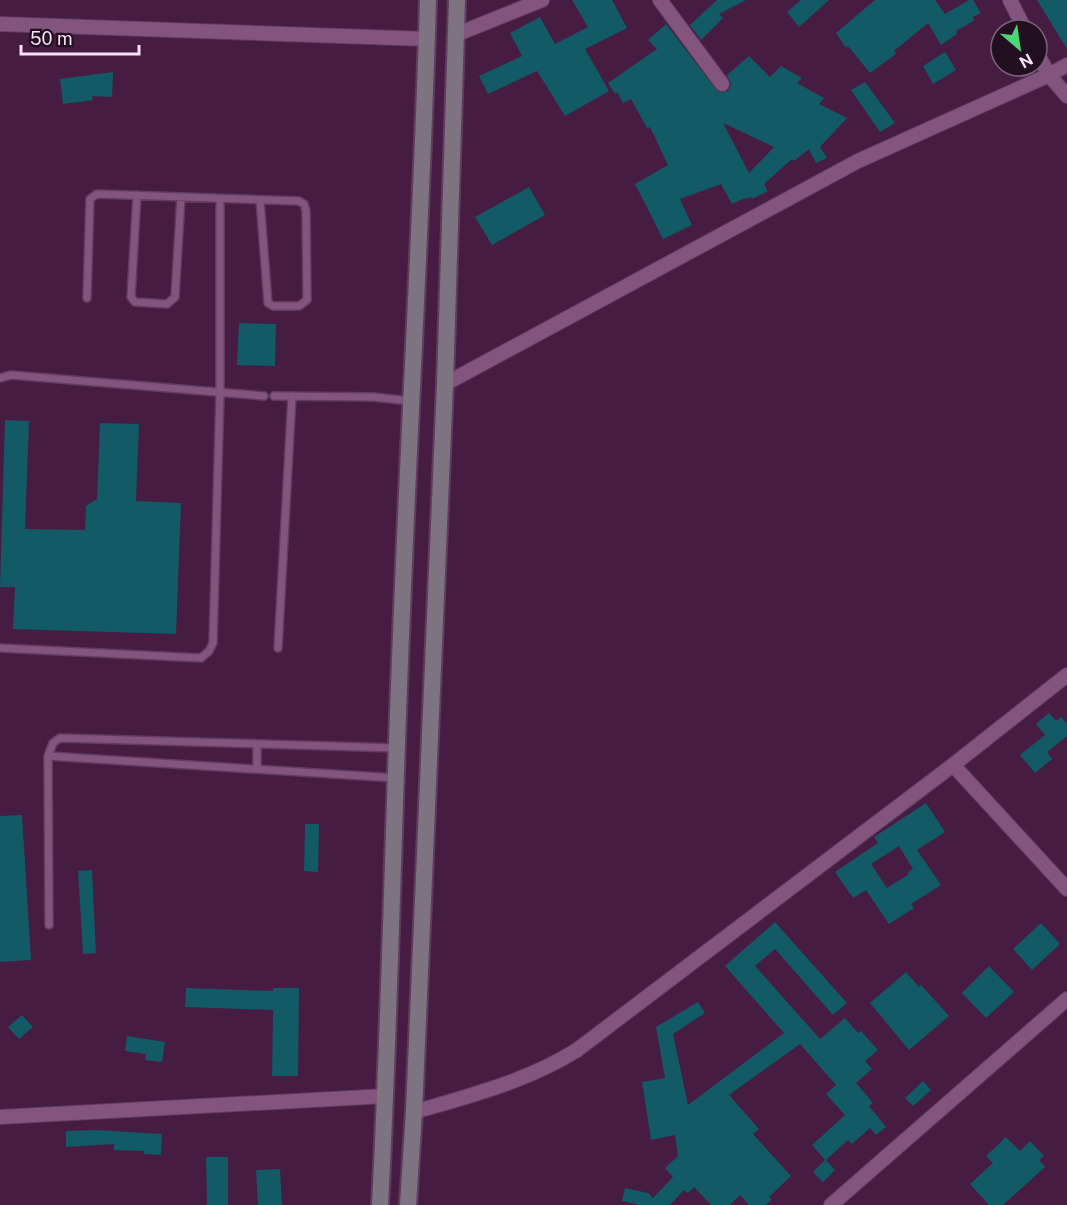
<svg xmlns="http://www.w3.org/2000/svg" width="1067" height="1205" viewBox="0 0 1067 1205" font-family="'Public Sans',sans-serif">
<rect width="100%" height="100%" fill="#461c43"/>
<path fill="#125a65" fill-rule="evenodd" d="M 572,0 L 612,0 L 627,28 L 585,49 L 609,91 L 565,116 L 537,71 L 488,94 L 479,76 L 522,56 L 510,33 L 540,17 L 555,44 L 588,27 Z
M 717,0 L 746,0 L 719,14 L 723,18 L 701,40 L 690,25 Z
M 801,0 L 829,0 L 799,27 L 787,12 Z
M 875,0 L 935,0 L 945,14 L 969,0 L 973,0 L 981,13 L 972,17 L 975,20 L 956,31 L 957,34 L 941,45 L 928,23 L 894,51 L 896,54 L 870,73 L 848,46 L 846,48 L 836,33 Z
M 1037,0 L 1067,0 L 1067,49 Z
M 666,24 L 718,92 L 728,91 L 731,84 L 727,75 L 749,56 L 770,77 L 781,66 L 802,78 L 797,83 L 824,98 L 819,104 L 847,118 L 820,147 L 827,158 L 816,163 L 809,149 L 794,161 L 792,159 L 764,184 L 768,191 L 752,199 L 751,197 L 746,199 L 745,198 L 732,204 L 721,184 L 680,199 L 692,225 L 663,239 L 635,184 L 668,165 L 650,127 L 647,128 L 631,99 L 623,103 L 617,92 L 615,94 L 608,83 L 657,49 L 648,40 ZM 723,123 L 774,147 L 749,173 Z
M 945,52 L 956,70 L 933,84 L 923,66 Z
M 113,72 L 112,97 L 92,96 L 93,100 L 63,104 L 60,79 Z
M 865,82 L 895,123 L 880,132 L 851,90 Z
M 529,187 L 545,215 L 492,245 L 475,217 Z
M 239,323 L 276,324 L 275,366 L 237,365 Z
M 5,420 L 29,421 L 25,529 L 85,530 L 86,506 L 97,499 L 100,423 L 139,424 L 136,501 L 181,503 L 176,634 L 13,629 L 15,587 L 0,587 Z
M 1049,713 L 1056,721 L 1061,717 L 1067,724 L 1067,736 L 1047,752 L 1052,759 L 1035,773 L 1020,755 L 1045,735 L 1036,724 Z
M 926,803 L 945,832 L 917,850 L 941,885 L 911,904 L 914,908 L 889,924 L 866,890 L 853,898 L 835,872 L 878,843 L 874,837 ZM 899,846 L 913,869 L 908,872 L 909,874 L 887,888 L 871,864 Z
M 22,815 L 31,960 L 0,962 L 0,816 Z
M 305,824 L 319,824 L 318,872 L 304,871 Z
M 92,870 L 96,953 L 83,954 L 78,871 Z
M 775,922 L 847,1003 L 833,1015 L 775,949 L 755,966 L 820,1039 L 845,1018 L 858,1033 L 861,1031 L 878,1050 L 865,1061 L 872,1069 L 856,1083 L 873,1103 L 869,1106 L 886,1127 L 876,1135 L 870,1128 L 852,1144 L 848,1140 L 826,1160 L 835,1170 L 823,1182 L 813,1172 L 825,1160 L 812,1145 L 845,1115 L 826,1094 L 836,1085 L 800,1044 L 729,1095 L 759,1129 L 753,1134 L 791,1176 L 769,1197 L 772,1199 L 766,1205 L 749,1205 L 740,1195 L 730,1205 L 711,1205 L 694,1187 L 688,1193 L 684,1190 L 670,1205 L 640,1205 L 622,1201 L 625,1188 L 648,1193 L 653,1198 L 673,1177 L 665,1168 L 678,1156 L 675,1135 L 651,1140 L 642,1082 L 665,1078 L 656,1027 L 698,1002 L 705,1013 L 673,1034 L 688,1105 L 784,1033 L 725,966 Z
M 1041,923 L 1060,944 L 1032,970 L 1013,949 Z
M 989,966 L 1014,992 L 986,1018 L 962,993 Z
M 906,972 L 919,987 L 921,985 L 949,1016 L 909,1050 L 870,1003 Z
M 186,988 L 273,991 L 273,988 L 299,988 L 298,1076 L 272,1076 L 273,1010 L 185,1007 Z
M 22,1015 L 33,1027 L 19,1039 L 8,1027 Z
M 127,1036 L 165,1042 L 162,1062 L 145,1060 L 146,1054 L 125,1051 Z
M 923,1081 L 931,1090 L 913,1106 L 905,1098 Z
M 95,1130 L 162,1134 L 161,1155 L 144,1154 L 144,1151 L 114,1150 L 114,1144 L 66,1147 L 66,1131 Z
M 1006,1137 L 1020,1151 L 1030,1141 L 1044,1156 L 1039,1160 L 1045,1167 L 1003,1205 L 989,1205 L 970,1184 L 993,1163 L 986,1156 Z
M 206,1157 L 228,1157 L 228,1205 L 207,1205 Z
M 280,1169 L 282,1205 L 258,1205 L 256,1170 Z"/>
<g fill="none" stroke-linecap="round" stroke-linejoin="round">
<g stroke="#613c5f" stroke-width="10">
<path id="service" d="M 137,195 L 131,297 L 135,302 L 167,304 L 175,297 L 181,197
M 87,298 L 90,199 L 97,194 L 299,201 L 304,204 L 306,211 L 307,300 L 299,306 L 273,306 L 268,303 L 260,200
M 0,378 L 11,375 L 264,396
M 274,396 L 374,397 L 410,401
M 0,648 L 201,658 L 209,651 L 213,643 L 220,393 L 220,199
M 278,648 L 292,396
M 48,756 L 396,778
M 257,769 L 257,744
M 49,925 L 48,756 L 53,743 L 60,738 L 397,748"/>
</g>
<g stroke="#613c5f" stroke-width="16">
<path id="minor" d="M 660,0 L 722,84
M 1010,0 L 1025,30
M 0,24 L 427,39
M 455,35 L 542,0
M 1037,53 L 1049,75 L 1067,96
M 445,384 L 858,161 L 1049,75 L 1067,65
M 953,765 L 1067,889
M 414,1112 C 469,1096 528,1081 577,1050 L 953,765 L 1067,675
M 0,1117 L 386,1096
M 831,1205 L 1067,999"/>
</g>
<g stroke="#613c5f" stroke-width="20">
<path id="secondary" d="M 380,1205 C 390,1015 393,825 401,636 C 409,424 422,212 428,0
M 408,1205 L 414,1112 L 445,384 L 457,0"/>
</g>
<use href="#service" stroke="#82547e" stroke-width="7"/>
<use href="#minor" stroke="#82547e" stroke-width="14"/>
<use href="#secondary" stroke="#7e7380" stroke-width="16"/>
</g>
<g transform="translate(1019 48) rotate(151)"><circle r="28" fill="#220f20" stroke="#796376" stroke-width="1.5"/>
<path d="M0-4.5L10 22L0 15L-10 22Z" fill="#4dd676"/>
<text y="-9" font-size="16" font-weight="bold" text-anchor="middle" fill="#fbe0f8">N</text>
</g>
<path d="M21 45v9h118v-9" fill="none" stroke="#fbe0f8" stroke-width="3"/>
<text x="30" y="45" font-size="18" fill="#fbe0f8" stroke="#220f20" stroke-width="4.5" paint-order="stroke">50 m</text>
</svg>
